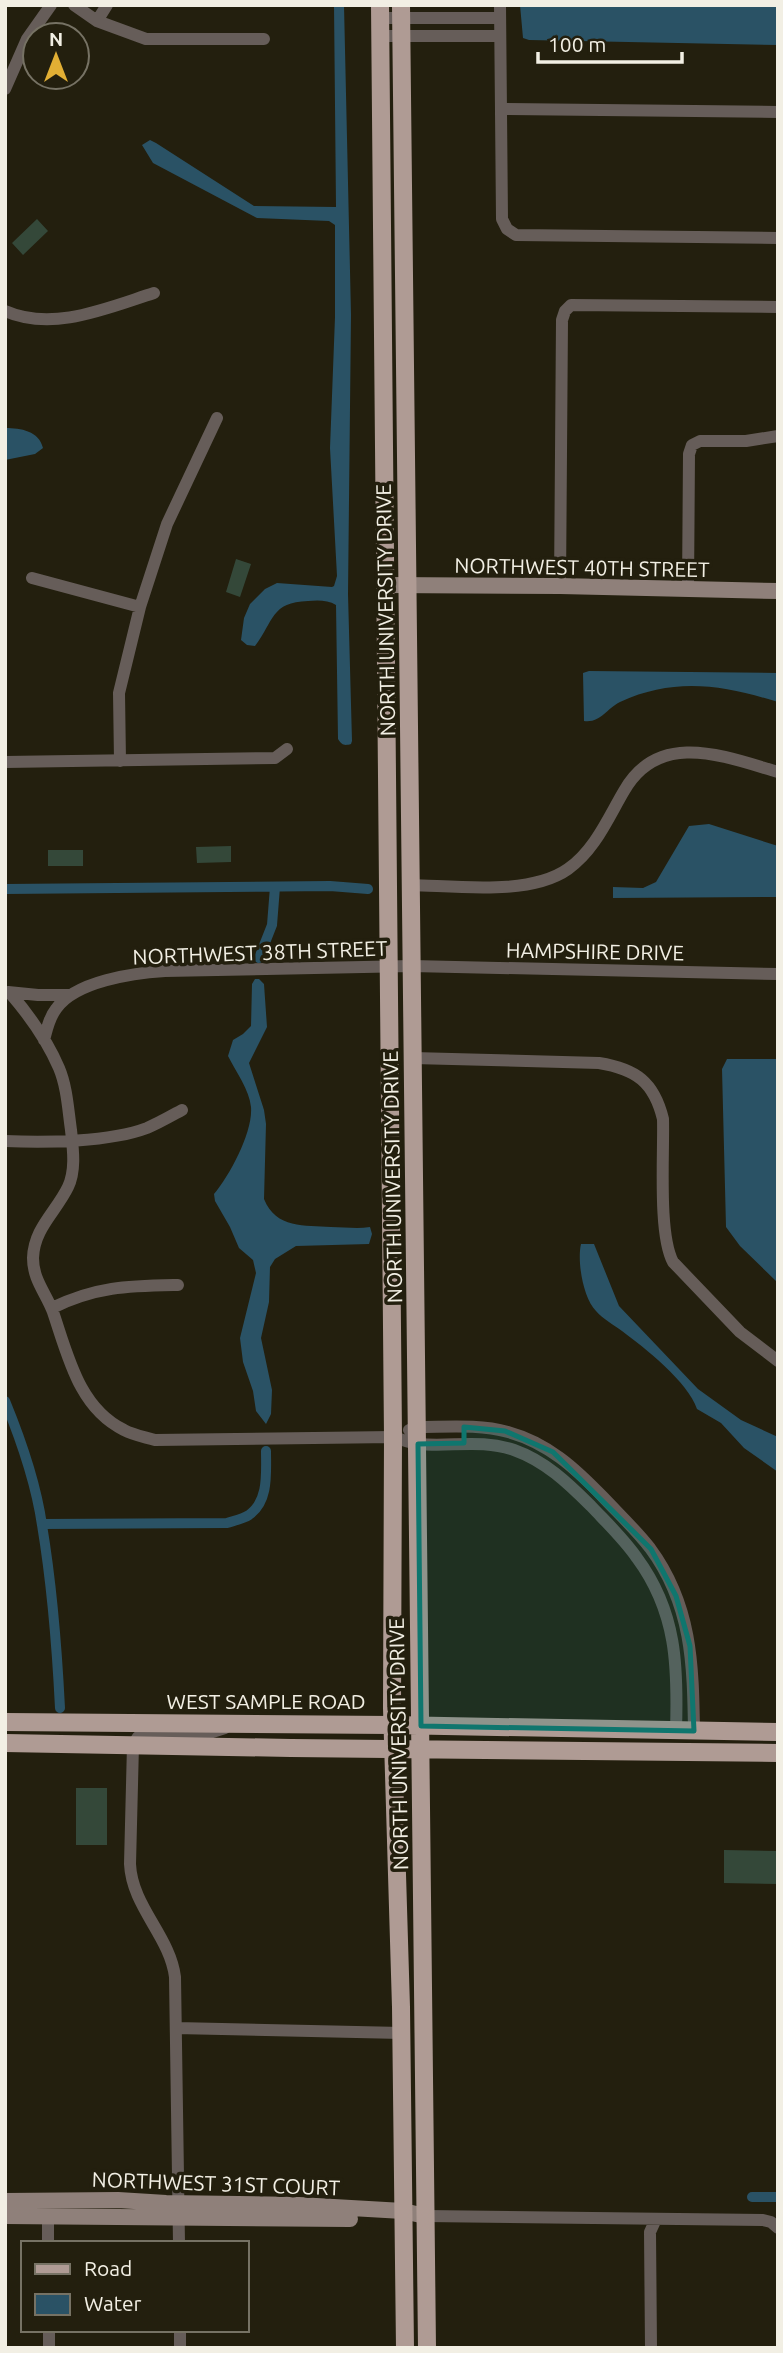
<svg xmlns="http://www.w3.org/2000/svg" width="783" height="2353" viewBox="0 0 783 2353" font-family="Ubuntu,sans-serif">
<rect width="100%" height="100%" fill="#231f0e"/>
<path fill="#344839" d="M 37,219 L 48,231 L 23,255 L 12,243 Z
M 236,559 L 251,564 L 240,597 L 226,592 Z
M 231,846 L 231,862 L 197,863 L 196,847 Z
M 48,850 L 83,850 L 83,866 L 48,866 Z
M 76,1788 L 107,1788 L 107,1845 L 76,1845 Z
M 724,1850 L 778,1851 L 778,1884 L 724,1883 Z"/>
<path fill="#2a5265" d="M 334,5 L 344,5 L 351,315 L 348,594 L 352,741 L 351,744 C 344,746 342,745 338,739 L 336,605 C 328,600 318,600 308,601 C 271,602 274,621 255,646 L 247,645 L 241,640 L 244,618 L 250,604 L 265,589 L 277,583 L 332,587 L 334,586 L 337,576 L 330,448 L 335,317 L 335,225 L 329,221 L 257,218 L 153,163 L 142,145 L 150,140 L 156,143 L 254,206 L 336,207 Z
M 520,5 L 778,5 L 778,45 L 529,40 L 523,38 Z
M 5,428 C 21,428 39,431 43,448 L 35,454 L 5,460 Z
M 589,671 L 778,673 L 778,702 C 722,685 675,677 620,702 C 606,709 601,723 584,721 L 583,673 Z
M 709,824 L 778,846 L 778,897 L 613,898 L 613,887 L 643,888 L 656,882 L 689,826 Z
M 255,979 L 259,979 L 264,984 L 267,1027 L 249,1063 L 264,1110 L 266,1124 L 264,1199 C 276,1229 305,1225 331,1227 C 344,1227 357,1229 370,1227 L 372,1234 L 369,1244 L 296,1246 L 275,1259 L 270,1267 L 269,1302 L 261,1338 L 272,1390 L 271,1414 L 266,1424 L 256,1411 L 253,1391 L 243,1362 L 240,1338 L 256,1273 L 253,1260 L 239,1248 L 230,1227 L 215,1201 L 214,1194 C 230,1175 253,1132 251,1107 C 249,1089 236,1072 228,1056 L 233,1040 L 243,1034 L 251,1026 L 252,984 Z
M 727,1059 L 778,1059 L 778,1283 L 740,1246 L 726,1227 L 722,1069 Z
M 581,1244 L 594,1244 L 619,1306 L 698,1389 L 741,1420 L 778,1437 L 778,1472 L 744,1448 L 721,1423 L 697,1409 C 688,1382 645,1348 622,1331 C 614,1325 603,1319 596,1311 C 583,1298 577,1261 581,1244 Z"/>
<g fill="none" stroke-linecap="round" stroke-linejoin="round">
<path stroke="#2a5265" stroke-width="10" d="M 5,889 L 330,886 L 368,889
M 259,958 L 272,925 L 275,887
M 5,1401 C 21,1440 36,1483 42,1525 C 52,1585 57,1648 60,1708
M 42,1524 L 227,1523 C 233,1521 243,1519 249,1515 C 269,1501 266,1473 266,1451
M 752,2197 L 778,2197"/>
<path stroke="#665d59" stroke-width="12" d="M 74,5 L 97,21 L 146,39 L 264,39
M 500,5 L 502,219 L 507,229 L 516,235 L 778,238
M 380,18 L 500,18
M 97,21 L 107,5
M 381,36 L 500,36
M 5,89 L 27,39 L 51,5
M 502,109 L 778,112
M 5,311 C 53,332 107,308 154,293
M 32,578 L 140,607
M 560,586 L 562,320 L 565,311 L 571,305 L 778,307
M 688,589 L 689,454 L 692,445 L 700,441 L 746,441 L 778,436
M 120,761 L 119,693 L 140,607 L 167,524 L 217,418
M 5,762 L 275,758 L 287,749
M 411,885 C 456,886 530,896 568,869 C 595,850 608,818 624,791 C 659,729 726,757 778,772
M 8,992 L 38,995 L 70,995
M 10,993 C 29,1015 47,1040 59,1068 C 67,1087 68,1109 71,1130 C 73,1149 76,1170 68,1187 C 56,1212 34,1228 33,1258 C 33,1280 46,1293 53,1312 C 68,1356 79,1408 124,1430 C 133,1435 145,1437 155,1440 L 393,1437 C 401,1439 410,1443 419,1444 C 451,1447 482,1439 514,1450 C 545,1461 568,1483 591,1506 C 607,1523 624,1539 637,1558 C 677,1612 678,1667 676,1731
M 44,1040 C 47,1029 49,1018 56,1009 C 75,981 134,973 165,971 L 412,966 L 778,974
M 413,1058 L 599,1063 C 636,1069 654,1082 663,1119 C 664,1154 658,1234 673,1262 L 740,1332 L 778,1361
M 5,1141 C 45,1143 110,1142 147,1128 C 159,1123 171,1116 182,1110
M 52,1308 C 97,1286 129,1286 178,1285
M 409,1430 L 417,1427 C 447,1427 479,1424 508,1432 C 548,1443 575,1468 603,1497 C 619,1514 636,1530 650,1548 C 692,1605 693,1664 694,1731
M 176,2028 L 402,2033
M 48,2216 L 48,2243
M 425,2216 L 763,2220 L 771,2222 L 778,2228
M 179,2243 L 175,1977 C 170,1936 132,1907 130,1864 L 133,1745 L 138,1737 L 146,1731 L 206,1734 L 225,1728
M 49,2330 L 49,2348
M 180,2330 L 180,2348
M 651,2348 L 650,2232 L 656,2219"/>
<path stroke="#8f807a" stroke-width="16" d="M 386,585 L 560,586 L 778,591
M 5,2201 L 118,2200 L 166,2203 L 299,2205 L 403,2211 L 425,2216
M 5,2216 L 350,2219"/>
<path stroke="#af9b94" stroke-width="18" d="M 380,5 L 393,1437 L 392,1708 L 401,2007 L 405,2348
M 401,5 L 427,2348
M 5,1722 L 392,1725 L 778,1732
M 5,1743 L 291,1748 L 778,1753"/>
</g>
<path fill="#0f766e" fill-opacity="0.2" stroke="#0f766e" stroke-width="5" stroke-linejoin="round" d="M 464,1427 L 505,1431 L 553,1452 L 651,1549 L 676,1596 L 690,1646 L 694,1731 L 421,1726 L 418,1444 L 464,1443 Z"/>
<g text-anchor="middle" dominant-baseline="central" stroke-width="7" stroke-linejoin="round" paint-order="stroke">
<g font-size="21" fill="#f2efe4" stroke="#231f0e">
<text transform="translate(582 567) rotate(1)">NORTHWEST 40TH STREET</text>
<text transform="translate(385 610) rotate(-91)">NORTH UNIVERSITY DRIVE</text>
<text transform="translate(595 951) rotate(1)">HAMPSHIRE DRIVE</text>
<text transform="translate(260 952) rotate(-2)">NORTHWEST 38TH STREET</text>
<text transform="translate(392 1177) rotate(-91)">NORTH UNIVERSITY DRIVE</text>
<text x="266" y="1701">WEST SAMPLE ROAD</text>
<text transform="translate(398 1744) rotate(-91)">NORTH UNIVERSITY DRIVE</text>
<text transform="translate(216 2183) rotate(2)">NORTHWEST 31ST COURT</text>
</g>
</g>
<rect width="783" height="2353" fill="none" stroke="#f2efe4" stroke-width="14"/>
<rect x="21" y="2241" width="228" height="91" fill="#231f0e" stroke="#767264" stroke-width="2"/>
<rect x="35" y="2264" width="35" height="10" fill="#af9b94" stroke="#767264" stroke-width="2"/>
<text x="84" y="2276" font-size="21" fill="#f2efe4">Road</text>
<rect x="35" y="2294" width="35" height="21" fill="#2a5265" stroke="#767264" stroke-width="2"/>
<text x="84" y="2311" font-size="21" fill="#f2efe4">Water</text>
<g transform="translate(56 56)"><circle r="33" fill="#231f0e" stroke="#767264" stroke-width="2"/>
<path d="M0-5L12 26L0 18L-12 26Z" fill="#e2af34"/>
<text y="-10" font-size="19" font-weight="bold" text-anchor="middle" fill="#f2efe4">N</text>
</g>
<path d="M538 52v10h144v-10" fill="none" stroke="#f2efe4" stroke-width="3.5"/>
<text x="548" y="52" font-size="21" fill="#f2efe4" stroke="#231f0e" stroke-width="5" paint-order="stroke">100 m</text>
</svg>
